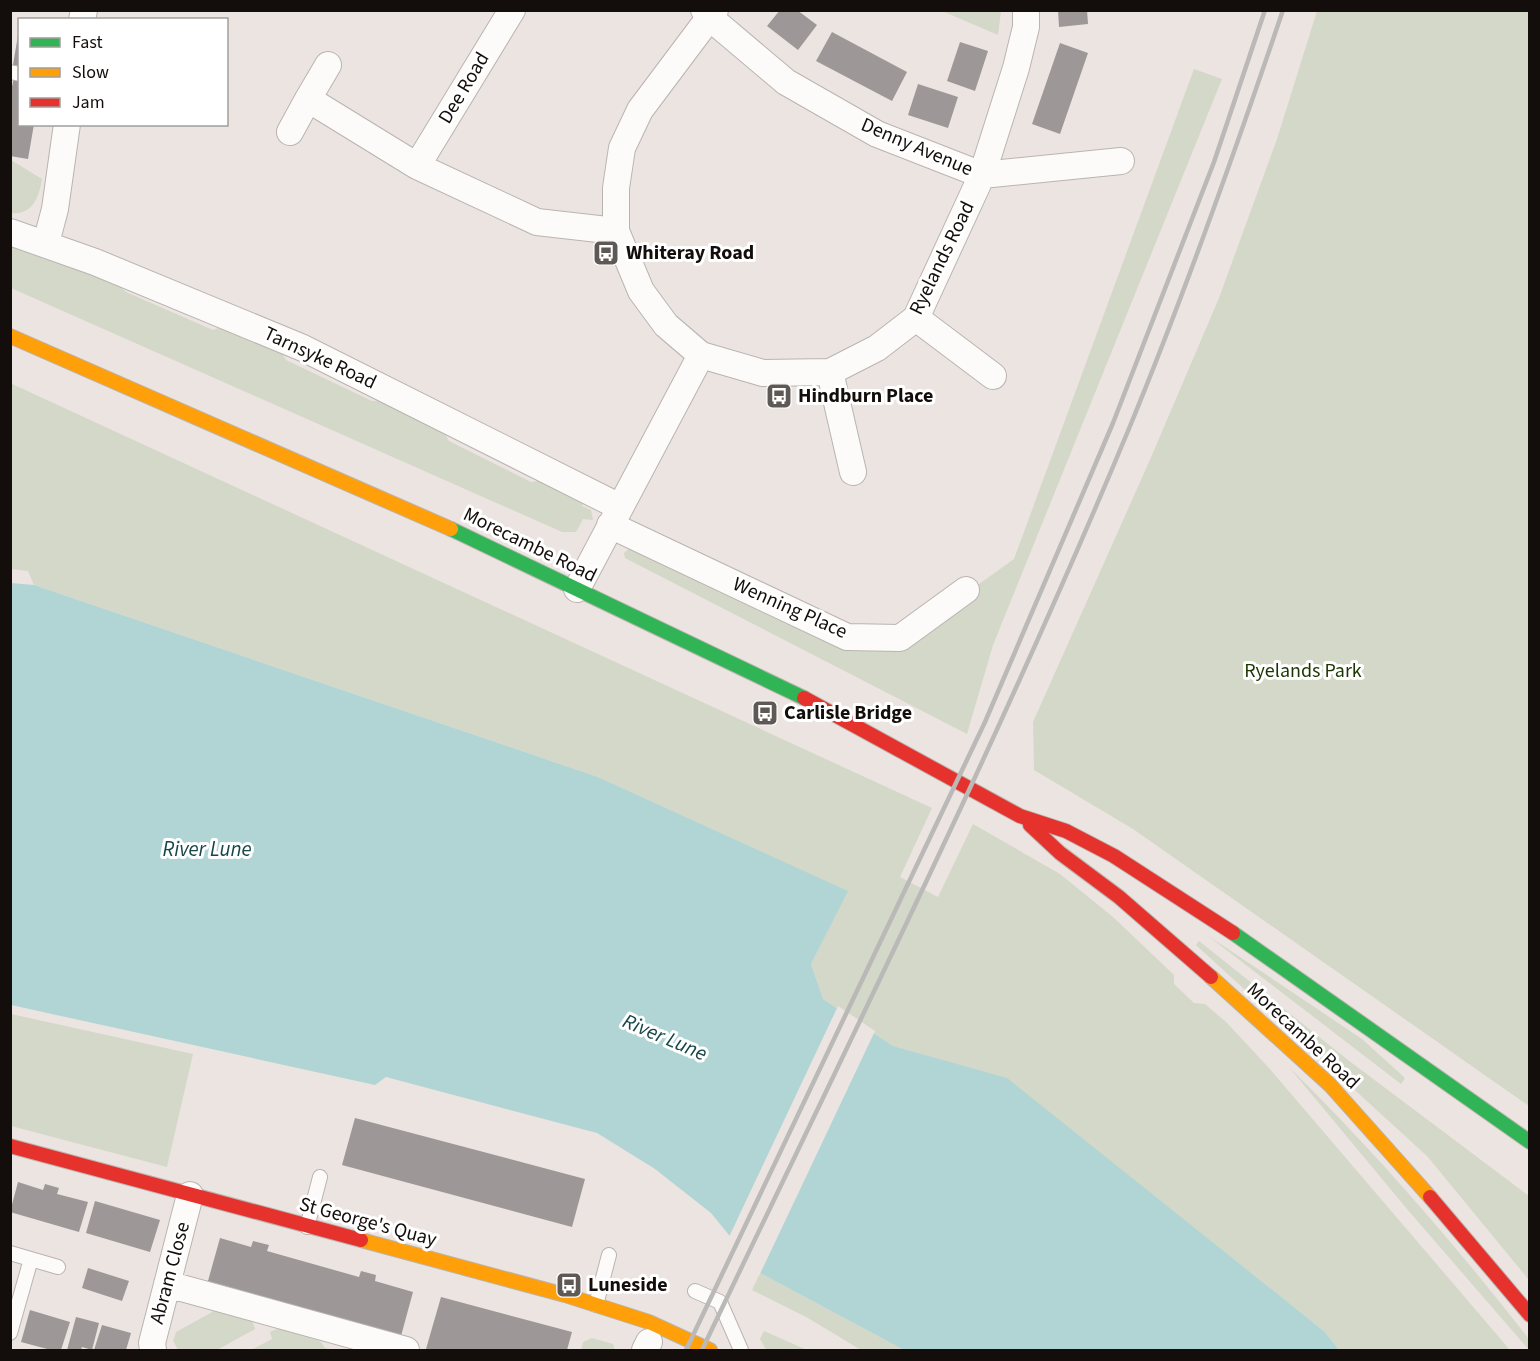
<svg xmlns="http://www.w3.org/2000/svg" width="1540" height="1361" viewBox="0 0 1540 1361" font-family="'Source Sans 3',sans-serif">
<rect width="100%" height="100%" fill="#ece4e0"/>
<path fill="#d4d8c8" d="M 942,11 L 1001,11 L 998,35 Z
M 1317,11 L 1529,11 L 1529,1106 L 1133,829 L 1034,770 L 1033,722 L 1149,462 L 1219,298 L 1277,139 Z
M 1194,69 L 1222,79 L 993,645 L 967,734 L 625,558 L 624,553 L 633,545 L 897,643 L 1014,559 Z
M 11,160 L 42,179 C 39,197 33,215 11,213 Z
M 11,241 L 113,280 L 126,292 L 213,330 L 226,325 L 279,348 L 286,360 L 372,401 L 388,400 L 440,426 L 449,441 L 531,482 L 545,480 L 585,500 L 582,506 L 591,510 L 593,520 L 583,519 L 576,532 L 562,532 L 11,288 Z
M 10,383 L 932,808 L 900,877 L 938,897 L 973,824 L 1060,874 L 1113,917 L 1174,975 L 1174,984 L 1194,1003 L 1205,1004 L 1226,1022 L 1269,1068 L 1510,1350 L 1339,1350 L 1325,1332 L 1007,1079 L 893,1046 L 823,999 L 811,964 L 847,891 L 598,777 L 34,585 L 28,571 L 11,569 Z
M 1207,935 L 1362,1039 L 1405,1078 L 1401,1084 Z
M 1199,941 L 1348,1060 L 1529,1196 L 1529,1280 L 1427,1156 L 1196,945 Z
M 11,1014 L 193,1054 L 167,1167 L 11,1126 Z
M 1289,1067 C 1375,1152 1455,1244 1529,1339 L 1529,1350 L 1407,1209 Z
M 760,1273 L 904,1350 L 861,1350 L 808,1318 L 752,1290 Z
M 214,1311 L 252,1320 L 255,1329 L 217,1350 L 178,1350 L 173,1341 L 176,1332 Z
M 279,1328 L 320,1341 L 325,1348 L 335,1350 L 251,1350 L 272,1339 L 270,1332 Z
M 764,1331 L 807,1350 L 770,1350 L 765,1348 L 760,1339 Z
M 592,1338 L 613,1344 L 615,1350 L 581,1350 L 583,1342 Z"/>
<path fill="#b1d5d4" d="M 11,583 L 34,585 L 598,777 L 848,891 L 811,964 L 823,999 L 893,1046 L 1007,1078 L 1325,1332 L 1339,1350 L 904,1350 L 760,1273 L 711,1213 L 655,1169 L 597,1133 L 386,1077 L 375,1085 L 11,1005 Z"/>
<path fill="#ece4e0" d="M 838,1006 L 875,1031 L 759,1276 L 728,1239 Z"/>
<path fill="#9d9797" d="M 780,10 L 797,10 L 817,25 L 798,50 L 767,26 Z
M 1058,10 L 1087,10 L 1088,24 L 1059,27 Z
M 832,32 L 907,72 L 892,101 L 816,61 Z
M 18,35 L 20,35 L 20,66 L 13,65 Z
M 960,42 L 988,51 L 975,91 L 947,81 Z
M 1060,43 L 1088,53 L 1060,134 L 1032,124 Z
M 14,77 L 20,78 L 20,124 L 34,124 L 28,159 L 10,156 L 10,96 Z
M 918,84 L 958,97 L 948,128 L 908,115 Z
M 355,1118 L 585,1179 L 572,1227 L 342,1165 Z
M 18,1182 L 43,1190 L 45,1184 L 59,1188 L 57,1194 L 88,1202 L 79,1232 L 10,1212 Z
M 95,1201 L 160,1220 L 150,1252 L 86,1233 Z
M 220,1238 L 251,1247 L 253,1241 L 269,1245 L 267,1251 L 359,1277 L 361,1271 L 376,1275 L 375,1281 L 413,1292 L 401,1336 L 208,1281 Z
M 88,1268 L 129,1281 L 122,1301 L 82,1288 Z
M 441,1297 L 572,1332 L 567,1350 L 426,1349 Z
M 30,1310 L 70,1322 L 61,1350 L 51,1350 L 21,1342 Z
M 76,1317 L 99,1323 L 92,1350 L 82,1347 L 81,1350 L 67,1350 Z
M 102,1325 L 131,1333 L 126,1350 L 94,1350 Z"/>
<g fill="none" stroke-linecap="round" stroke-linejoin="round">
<g stroke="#bab4b0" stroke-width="16">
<path id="lane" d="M 10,72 L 20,74
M 307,1227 L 320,1177
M 10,1253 L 58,1267
M 695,1291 L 720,1302 L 741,1350
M 596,1305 L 609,1255
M 10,1333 L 31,1259"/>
</g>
<g stroke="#bab4b0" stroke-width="28">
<path id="street" d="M 704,10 L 709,17 L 786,82 L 877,134 L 982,175 L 1121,161
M 715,10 L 640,110 L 622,148 L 616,188 L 616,231 L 641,291 L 666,325 L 701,355 L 763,373 L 830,372 L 877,348 L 916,318 L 982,175 L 1016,68 L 1026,27 L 1026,10
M 82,20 L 84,10
M 328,65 L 308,99 L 417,166 L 537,222 L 616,231
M 290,132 L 308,99
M 417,166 L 512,10
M 10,232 L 95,262 L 303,348 L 620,507
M 46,243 L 55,209 L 67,124
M 916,318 L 993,376
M 830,372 L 853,472
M 610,525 L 847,637 L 900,638 L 966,590
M 577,589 L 701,355
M 167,1284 L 406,1350
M 153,1350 L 152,1343 L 190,1195
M 645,1350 L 649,1342"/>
</g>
<g stroke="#bab4b0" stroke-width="16">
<path id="fast" d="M 451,529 L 804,698
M 1233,933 L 1530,1142"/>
</g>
<g stroke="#bab4b0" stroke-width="16">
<path id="slow" d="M 10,336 L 451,529
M 1211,977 L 1330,1085 L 1430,1197
M 361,1240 L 565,1295 L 649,1322 L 710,1350"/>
</g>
<g stroke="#bab4b0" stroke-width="16">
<path id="jam" d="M 804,698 L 1020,816 L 1066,831 L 1114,856 L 1233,933
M 1030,825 L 1060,853 L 1119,897 L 1211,977
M 10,1146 L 361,1240
M 1430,1197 L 1530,1315"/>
</g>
<use href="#lane" stroke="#fcfbfa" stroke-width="14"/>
<use href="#street" stroke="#fcfbfa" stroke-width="26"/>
<use href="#fast" stroke="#30b455" stroke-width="14"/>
<use href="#slow" stroke="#ff9f0a" stroke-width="14"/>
<use href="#jam" stroke="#e5322d" stroke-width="14"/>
<path stroke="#bbb9b8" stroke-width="4.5" d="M 686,1350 L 985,722 L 1113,423 L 1214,162 L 1265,10
M 702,1350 C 847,1046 998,743 1128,431 C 1185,293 1235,152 1283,10"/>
</g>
<defs>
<g id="bus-square" transform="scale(1.35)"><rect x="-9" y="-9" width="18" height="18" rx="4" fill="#5f5956" stroke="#fff"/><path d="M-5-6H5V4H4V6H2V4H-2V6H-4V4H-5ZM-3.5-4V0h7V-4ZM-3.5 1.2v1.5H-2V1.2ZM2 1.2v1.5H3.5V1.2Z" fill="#fff"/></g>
</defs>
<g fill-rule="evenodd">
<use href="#bus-square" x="606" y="253"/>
<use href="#bus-square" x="779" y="396"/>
<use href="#bus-square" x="765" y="713"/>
<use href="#bus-square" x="569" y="1285"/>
</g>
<g text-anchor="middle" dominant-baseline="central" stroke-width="6" stroke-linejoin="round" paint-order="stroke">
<g font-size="20" fill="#130e0b" stroke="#fff">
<text transform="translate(464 88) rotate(-59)">Dee Road</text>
<text transform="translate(917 147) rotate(23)">Denny Avenue</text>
<text transform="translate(942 258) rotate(-64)">Ryelands Road</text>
<text transform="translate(320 358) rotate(25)">Tarnsyke Road</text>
<text transform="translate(530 545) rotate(26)">Morecambe Road</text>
<text transform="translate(790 608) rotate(24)">Wenning Place</text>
<text transform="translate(1303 1036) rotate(43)">Morecambe Road</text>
<text transform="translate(368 1222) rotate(15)">St George's Quay</text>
<text transform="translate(170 1273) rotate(-75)">Abram Close</text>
</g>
<g font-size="20" font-weight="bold" fill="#130e0b" stroke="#fff" text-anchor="start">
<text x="626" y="253">Whiteray Road</text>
<text x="798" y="396">Hindburn Place</text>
<text x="784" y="713">Carlisle Bridge</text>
<text x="588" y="1285">Luneside</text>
</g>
<g font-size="20" fill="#1c3500" stroke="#fff">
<text x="1303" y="671">Ryelands Park</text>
</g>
<g font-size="21" font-style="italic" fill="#174748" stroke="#fff">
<text x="207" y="849">River Lune</text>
<text transform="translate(665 1037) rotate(23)">River Lune</text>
</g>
</g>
<rect width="1540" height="1361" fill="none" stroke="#130e0b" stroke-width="24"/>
<rect x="18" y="18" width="210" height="108" fill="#ffffff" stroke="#a19f9d" stroke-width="1.5"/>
<rect x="30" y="38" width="30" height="9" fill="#30b455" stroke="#a19f9d" stroke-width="1.5"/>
<text x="72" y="48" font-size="18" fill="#130e0b">Fast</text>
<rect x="30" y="68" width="30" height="9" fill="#ff9f0a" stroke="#a19f9d" stroke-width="1.5"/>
<text x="72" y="78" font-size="18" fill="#130e0b">Slow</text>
<rect x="30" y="98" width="30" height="9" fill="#e5322d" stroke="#a19f9d" stroke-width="1.5"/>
<text x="72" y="108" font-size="18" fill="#130e0b">Jam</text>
</svg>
